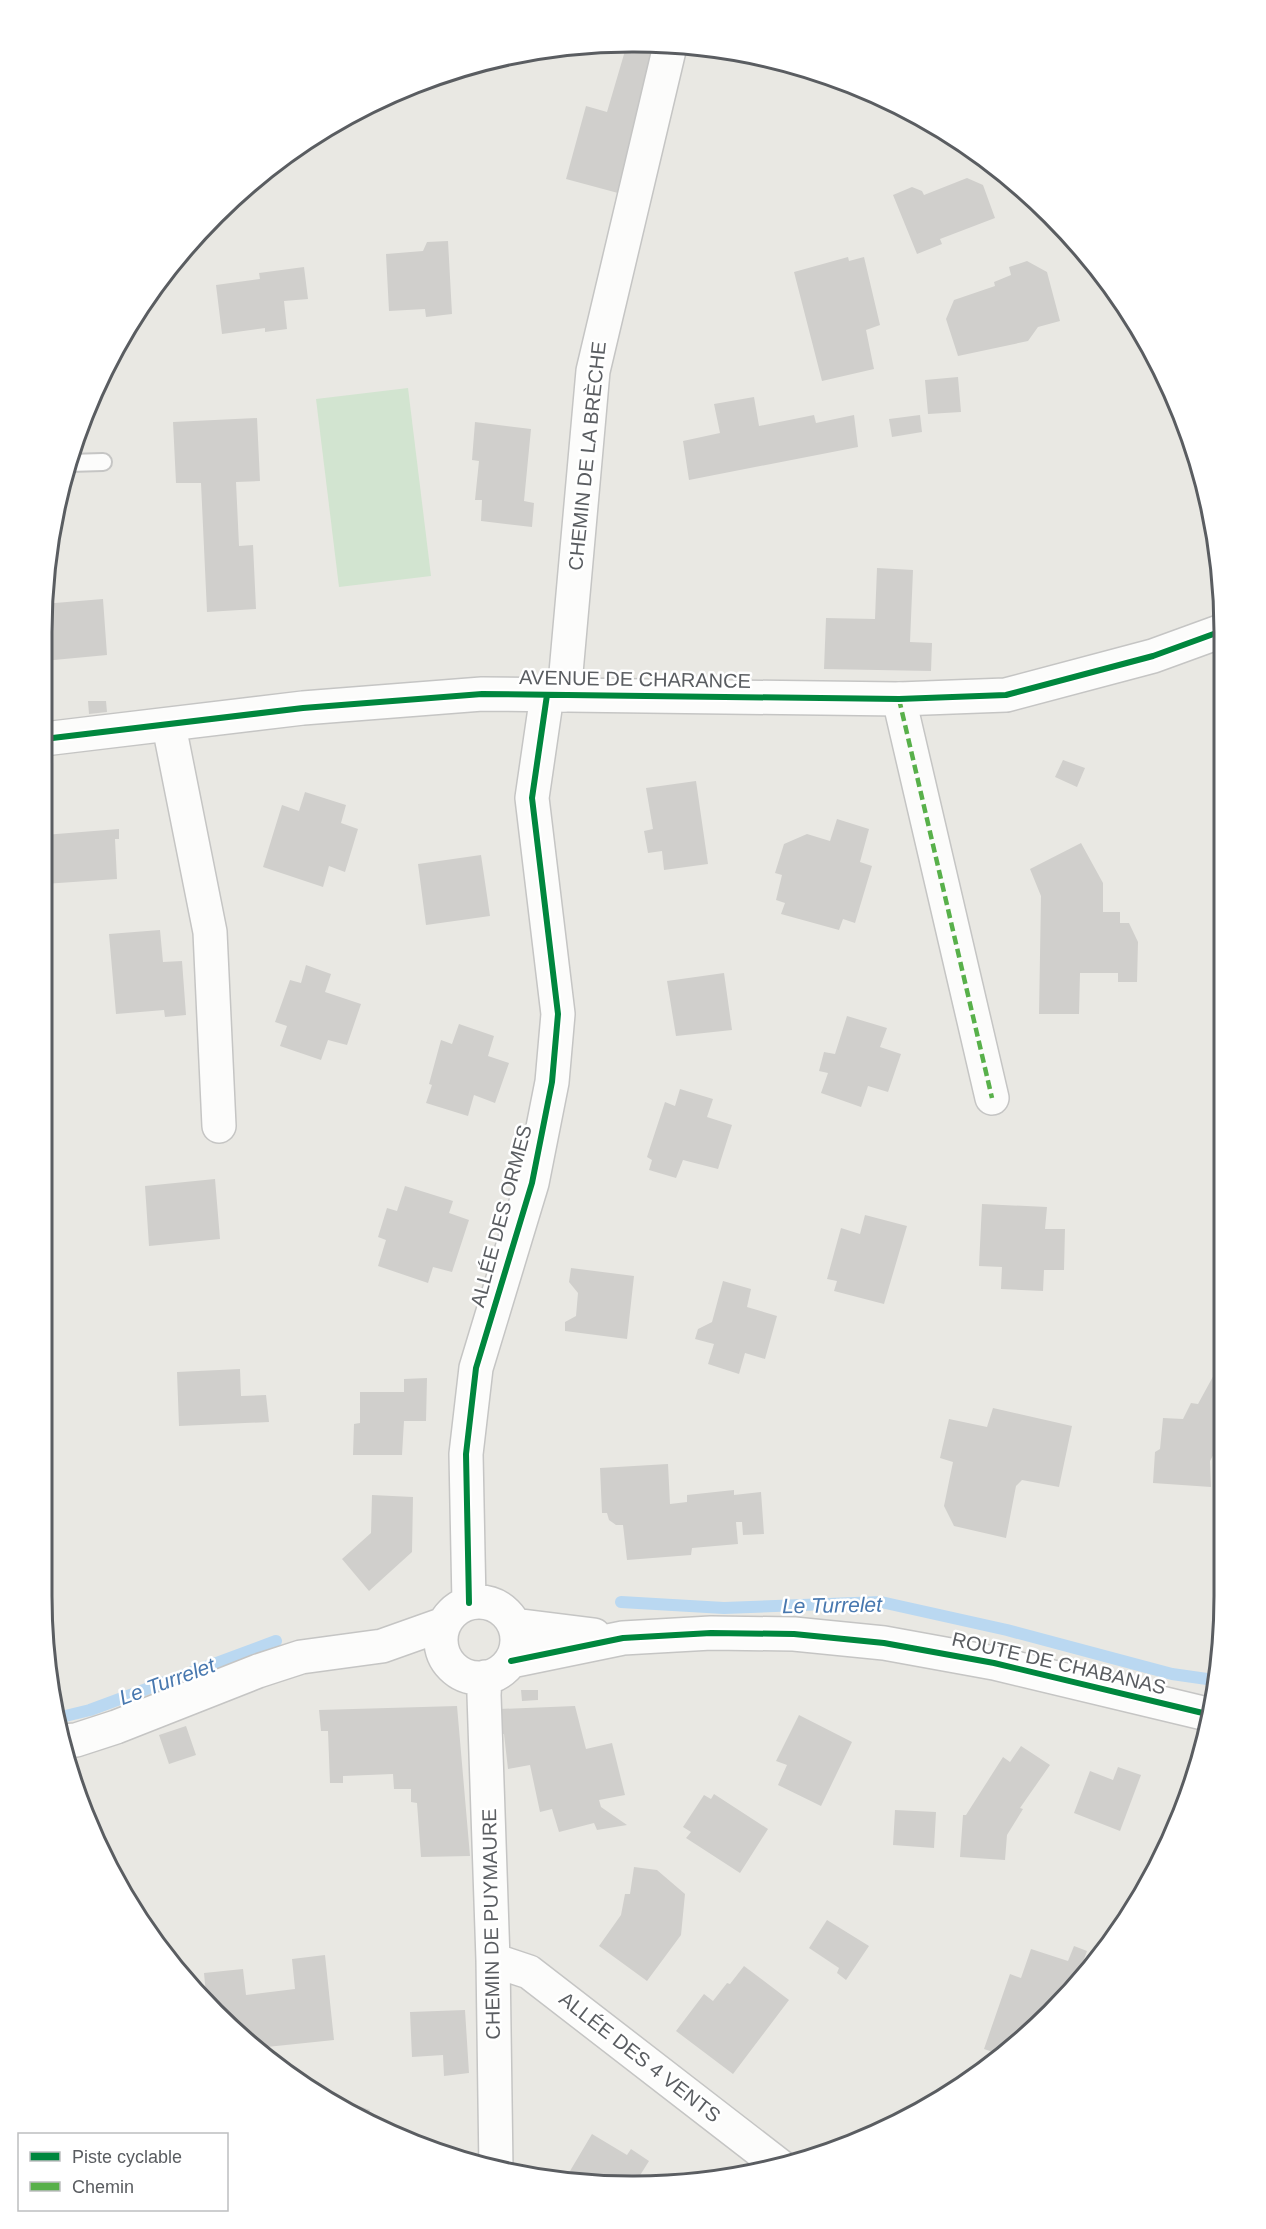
<svg xmlns="http://www.w3.org/2000/svg" width="1266" height="2229" viewBox="0 0 1266 2229" font-family="Helvetica,sans-serif">
<rect width="100%" height="100%" fill="#e9e8e3"/>
<path fill="#d2e4d0" d="M 408,388 L 431,576 L 339,587 L 316,399 Z"/>
<g fill="none" stroke-linecap="round" stroke-linejoin="round">
<path stroke="#bad8f1" stroke-width="12" d="M 621,1602 L 724,1608 L 881,1602 L 1007,1630 L 1172,1674 L 1214,1680
M 57,1718 L 90,1710 L 276,1641"/>
</g>
<path fill="#d0cfcc" d="M 627,44 L 659,45 L 618,193 L 566,179 L 586,106 L 607,112 Z
M 967,178 L 983,185 L 995,218 L 940,239 L 942,244 L 917,254 L 893,195 L 912,187 L 922,191 L 924,195 Z
M 448,241 L 452,314 L 426,317 L 425,309 L 389,311 L 386,254 L 423,251 L 427,242 Z
M 848,257 L 849,261 L 864,257 L 880,325 L 866,330 L 874,369 L 822,381 L 794,272 Z
M 1027,261 L 1047,272 L 1060,321 L 1038,327 L 1028,341 L 958,356 L 946,319 L 954,300 L 995,286 L 994,282 L 1011,275 L 1009,267 Z
M 304,267 L 308,299 L 284,301 L 287,329 L 265,332 L 265,328 L 222,334 L 216,285 L 260,279 L 259,273 Z
M 958,377 L 961,412 L 928,414 L 925,380 Z
M 754,397 L 759,426 L 814,415 L 816,423 L 854,415 L 858,447 L 689,480 L 683,441 L 720,433 L 714,404 Z
M 920,415 L 922,432 L 892,437 L 889,419 Z
M 257,418 L 260,481 L 236,482 L 239,546 L 253,545 L 256,609 L 207,612 L 201,483 L 176,483 L 173,422 Z
M 475,422 L 531,429 L 524,501 L 534,503 L 532,527 L 481,521 L 482,500 L 475,500 L 479,461 L 472,460 Z
M 877,568 L 913,570 L 910,642 L 932,643 L 931,671 L 824,669 L 826,618 L 875,619 Z
M 103,599 L 107,655 L 43,661 L 43,604 Z
M 88,701 L 106,701 L 107,712 L 89,714 Z
M 1063,760 L 1085,768 L 1077,787 L 1055,777 Z
M 696,781 L 708,864 L 664,870 L 662,851 L 648,853 L 644,831 L 653,829 L 646,788 Z
M 305,792 L 346,805 L 341,823 L 358,829 L 345,872 L 329,866 L 323,887 L 263,867 L 282,805 L 299,811 Z
M 837,819 L 869,829 L 860,862 L 872,866 L 855,923 L 843,919 L 839,930 L 781,914 L 785,903 L 776,900 L 782,875 L 775,873 L 784,844 L 807,834 L 830,841 Z
M 119,829 L 119,839 L 115,839 L 117,879 L 44,884 L 44,835 Z
M 1081,843 L 1103,883 L 1103,912 L 1120,912 L 1120,923 L 1129,923 L 1138,942 L 1137,982 L 1118,982 L 1118,973 L 1080,973 L 1079,1014 L 1039,1014 L 1041,896 L 1030,869 Z
M 481,855 L 490,916 L 426,925 L 418,864 Z
M 44,901 L 46,901 L 48,934 L 44,934 Z
M 160,930 L 163,962 L 182,961 L 186,1015 L 165,1017 L 164,1010 L 116,1014 L 109,934 Z
M 306,965 L 331,974 L 325,992 L 361,1004 L 347,1045 L 328,1040 L 321,1060 L 280,1046 L 287,1026 L 275,1022 L 290,980 L 301,983 Z
M 724,973 L 732,1030 L 676,1036 L 667,981 Z
M 847,1016 L 887,1028 L 880,1047 L 901,1054 L 888,1092 L 868,1086 L 861,1107 L 821,1093 L 828,1073 L 819,1071 L 824,1052 L 835,1054 Z
M 459,1024 L 494,1036 L 488,1056 L 509,1063 L 495,1103 L 474,1095 L 468,1116 L 426,1103 L 432,1085 L 429,1084 L 441,1040 L 452,1044 Z
M 680,1089 L 713,1099 L 707,1117 L 732,1125 L 718,1169 L 683,1160 L 676,1178 L 649,1170 L 652,1160 L 647,1157 L 665,1102 L 675,1106 Z
M 215,1179 L 220,1239 L 149,1246 L 145,1186 Z
M 405,1186 L 453,1201 L 449,1213 L 469,1220 L 452,1272 L 433,1267 L 428,1283 L 378,1266 L 386,1240 L 378,1237 L 387,1208 L 397,1211 Z
M 982,1204 L 1047,1207 L 1045,1229 L 1065,1229 L 1064,1270 L 1044,1270 L 1043,1291 L 1001,1289 L 1002,1267 L 979,1266 Z
M 865,1215 L 907,1226 L 884,1304 L 834,1291 L 837,1281 L 827,1279 L 841,1228 L 860,1234 Z
M 571,1268 L 634,1276 L 627,1339 L 565,1331 L 565,1322 L 576,1316 L 578,1293 L 569,1282 Z
M 723,1281 L 751,1289 L 747,1307 L 777,1316 L 765,1359 L 745,1353 L 739,1374 L 708,1364 L 714,1344 L 695,1339 L 698,1329 L 712,1322 Z
M 1222,1360 L 1222,1439 L 1210,1461 L 1211,1487 L 1153,1483 L 1155,1452 L 1160,1449 L 1163,1418 L 1183,1419 L 1191,1403 L 1198,1404 Z
M 240,1369 L 241,1396 L 266,1395 L 269,1422 L 179,1426 L 177,1372 Z
M 427,1378 L 426,1421 L 404,1421 L 402,1455 L 353,1455 L 354,1424 L 360,1423 L 360,1392 L 404,1392 L 404,1379 Z
M 993,1408 L 1072,1426 L 1059,1487 L 1022,1480 L 1016,1486 L 1006,1538 L 954,1526 L 944,1506 L 953,1462 L 940,1458 L 949,1419 L 987,1427 Z
M 668,1464 L 670,1504 L 687,1502 L 687,1495 L 734,1490 L 734,1495 L 761,1492 L 764,1534 L 743,1535 L 742,1522 L 736,1522 L 738,1544 L 692,1548 L 691,1555 L 627,1560 L 623,1525 L 616,1525 L 609,1520 L 607,1513 L 602,1513 L 600,1468 Z
M 372,1495 L 413,1497 L 412,1552 L 369,1591 L 342,1559 L 371,1533 Z
M 521,1690 L 538,1690 L 538,1700 L 522,1701 Z
M 457,1706 L 470,1856 L 421,1857 L 417,1803 L 411,1802 L 411,1789 L 394,1789 L 393,1774 L 343,1776 L 343,1783 L 330,1783 L 328,1731 L 321,1731 L 319,1710 Z
M 575,1706 L 586,1749 L 612,1743 L 625,1795 L 599,1800 L 601,1807 L 627,1825 L 597,1830 L 594,1823 L 559,1832 L 552,1809 L 540,1812 L 530,1765 L 508,1769 L 504,1734 L 500,1734 L 499,1709 Z
M 799,1715 L 852,1742 L 821,1806 L 778,1785 L 787,1765 L 776,1761 Z
M 186,1726 L 196,1755 L 169,1764 L 159,1735 Z
M 1021,1746 L 1050,1765 L 1020,1808 L 1023,1809 L 1007,1835 L 1005,1860 L 960,1857 L 963,1815 L 966,1815 L 1003,1757 L 1010,1762 Z
M 1118,1767 L 1141,1775 L 1120,1831 L 1074,1813 L 1090,1771 L 1113,1780 Z
M 714,1794 L 768,1829 L 740,1873 L 686,1838 L 691,1832 L 683,1827 L 704,1795 L 711,1799 Z
M 895,1810 L 936,1812 L 934,1848 L 893,1845 Z
M 634,1867 L 657,1870 L 685,1894 L 681,1935 L 647,1981 L 599,1946 L 621,1915 L 625,1894 L 630,1894 Z
M 827,1920 L 869,1946 L 846,1980 L 837,1973 L 839,1968 L 809,1948 Z
M 1074,1946 L 1087,1951 L 1073,1990 L 1022,2041 L 1002,2055 L 984,2049 L 1010,1974 L 1021,1978 L 1031,1949 L 1068,1961 Z
M 325,1955 L 334,2040 L 257,2048 L 215,2014 L 207,2005 L 204,1973 L 243,1969 L 246,1995 L 295,1989 L 292,1959 Z
M 744,1966 L 789,2000 L 733,2074 L 676,2031 L 704,1994 L 713,2001 L 727,1983 L 730,1984 Z
M 465,2010 L 469,2073 L 444,2076 L 443,2055 L 412,2057 L 410,2012 Z
M 319,2092 L 330,2098 L 331,2096 L 370,2110 L 365,2122 L 317,2095 Z
M 592,2134 L 627,2155 L 631,2149 L 649,2161 L 634,2185 L 590,2183 L 570,2171 Z"/>
<g fill="none" stroke-linecap="round" stroke-linejoin="round">
<g stroke="#c5c5c4" stroke-width="20">
<path id="service" d="M 69,463 L 103,462"/>
</g>
<g stroke="#c5c5c4" stroke-width="36">
<path id="minor" d="M 564,695 L 593,371 L 670,46
M 899,699 L 992,1098
M 169,726 L 210,932 L 219,1126
M441 1640a38 38 0 1 1 76 0a38 38 0 1 1-76 0Z
M 469,1603 L 466,1454 L 476,1368 L 532,1183 L 552,1082 L 558,1014 L 532,798 L 547,695
M 514,1625 L 594,1635
M 511,1661 L 623,1638 L 711,1633 L 794,1634 L 884,1643 L 994,1663 L 1207,1714
M 485,1677 L 484,1695 L 493,1960 L 496,2170
M 63,1741 L 76,1740 L 116,1727 L 258,1671 L 301,1657 L 382,1646 L 444,1624
M 493,1960 L 529,1972 L 780,2166"/>
</g>
<g stroke="#c5c5c4" stroke-width="36">
<path id="tertiary" d="M 44,739 L 303,708 L 482,694 L 899,699 L 1006,695 L 1153,656 L 1219,632"/>
</g>
<use href="#service" stroke="#fcfcfb" stroke-width="16"/>
<use href="#minor" stroke="#fcfcfb" stroke-width="33"/>
<use href="#tertiary" stroke="#fcfcfb" stroke-width="33"/>
<path stroke="#58b04a" stroke-width="4.5" stroke-dasharray="9 4.5" stroke-linecap="butt" d="M 899,699 L 992,1098"/>
<g stroke="#fff" stroke-width="10">
<path id="cycleway" d="M 44,739 L 303,708 L 482,694 L 899,699 L 1006,695 L 1153,656 L 1219,632
M 469,1603 L 466,1454 L 476,1368 L 532,1183 L 552,1082 L 558,1014 L 532,798 L 547,695
M 511,1661 L 623,1638 L 711,1633 L 794,1634 L 884,1643 L 994,1663 L 1207,1714"/>
</g>
<use href="#cycleway" stroke="#00873e" stroke-width="6"/>
</g>
<g text-anchor="middle" dominant-baseline="central" stroke-width="5" stroke-linejoin="round" paint-order="stroke">
<g font-size="20" fill="#5a5d61" stroke="#fff">
<text transform="translate(587 456) rotate(-84)">CHEMIN DE LA BRÈCHE</text>
<text transform="translate(635 679) rotate(1)">AVENUE DE CHARANCE</text>
<text transform="translate(501 1216) rotate(-75)">ALLÉE DES ORMES</text>
<text transform="translate(1059 1663) rotate(13)">ROUTE DE CHABANAS</text>
<text transform="translate(491 1924) rotate(-91)">CHEMIN DE PUYMAURE</text>
<text transform="translate(640 2057) rotate(38)">ALLÉE DES 4 VENTS</text>
</g>
<g font-size="21" font-style="italic" fill="#4878af" stroke="#fff">
<text transform="translate(832 1605) rotate(-1)">Le Turrelet</text>
<text transform="translate(167 1681) rotate(-20)">Le Turrelet</text>
</g>
</g>
<path d="M0 0H1266V2229H0ZM632 52H634A580 580 0 0 1 1214 632V1596A580 580 0 0 1 634 2176H632A580 580 0 0 1 52 1596V632A580 580 0 0 1 632 52Z" fill="#fff" fill-rule="evenodd"/>
<path fill="none" stroke="#5a5d61" stroke-width="3" d="M632 52H634A580 580 0 0 1 1214 632V1596A580 580 0 0 1 634 2176H632A580 580 0 0 1 52 1596V632A580 580 0 0 1 632 52Z"/>
<rect x="18" y="2133" width="210" height="78" fill="#ffffff" stroke="#bdbec0" stroke-width="1.5"/>
<rect x="30" y="2152" width="30" height="9" fill="#00873e" stroke="#bdbec0" stroke-width="1.5"/>
<text x="72" y="2163" font-size="18" fill="#5a5d61">Piste cyclable</text>
<rect x="30" y="2182" width="30" height="9" fill="#58b04a" stroke="#bdbec0" stroke-width="1.5"/>
<text x="72" y="2193" font-size="18" fill="#5a5d61">Chemin</text>
</svg>
